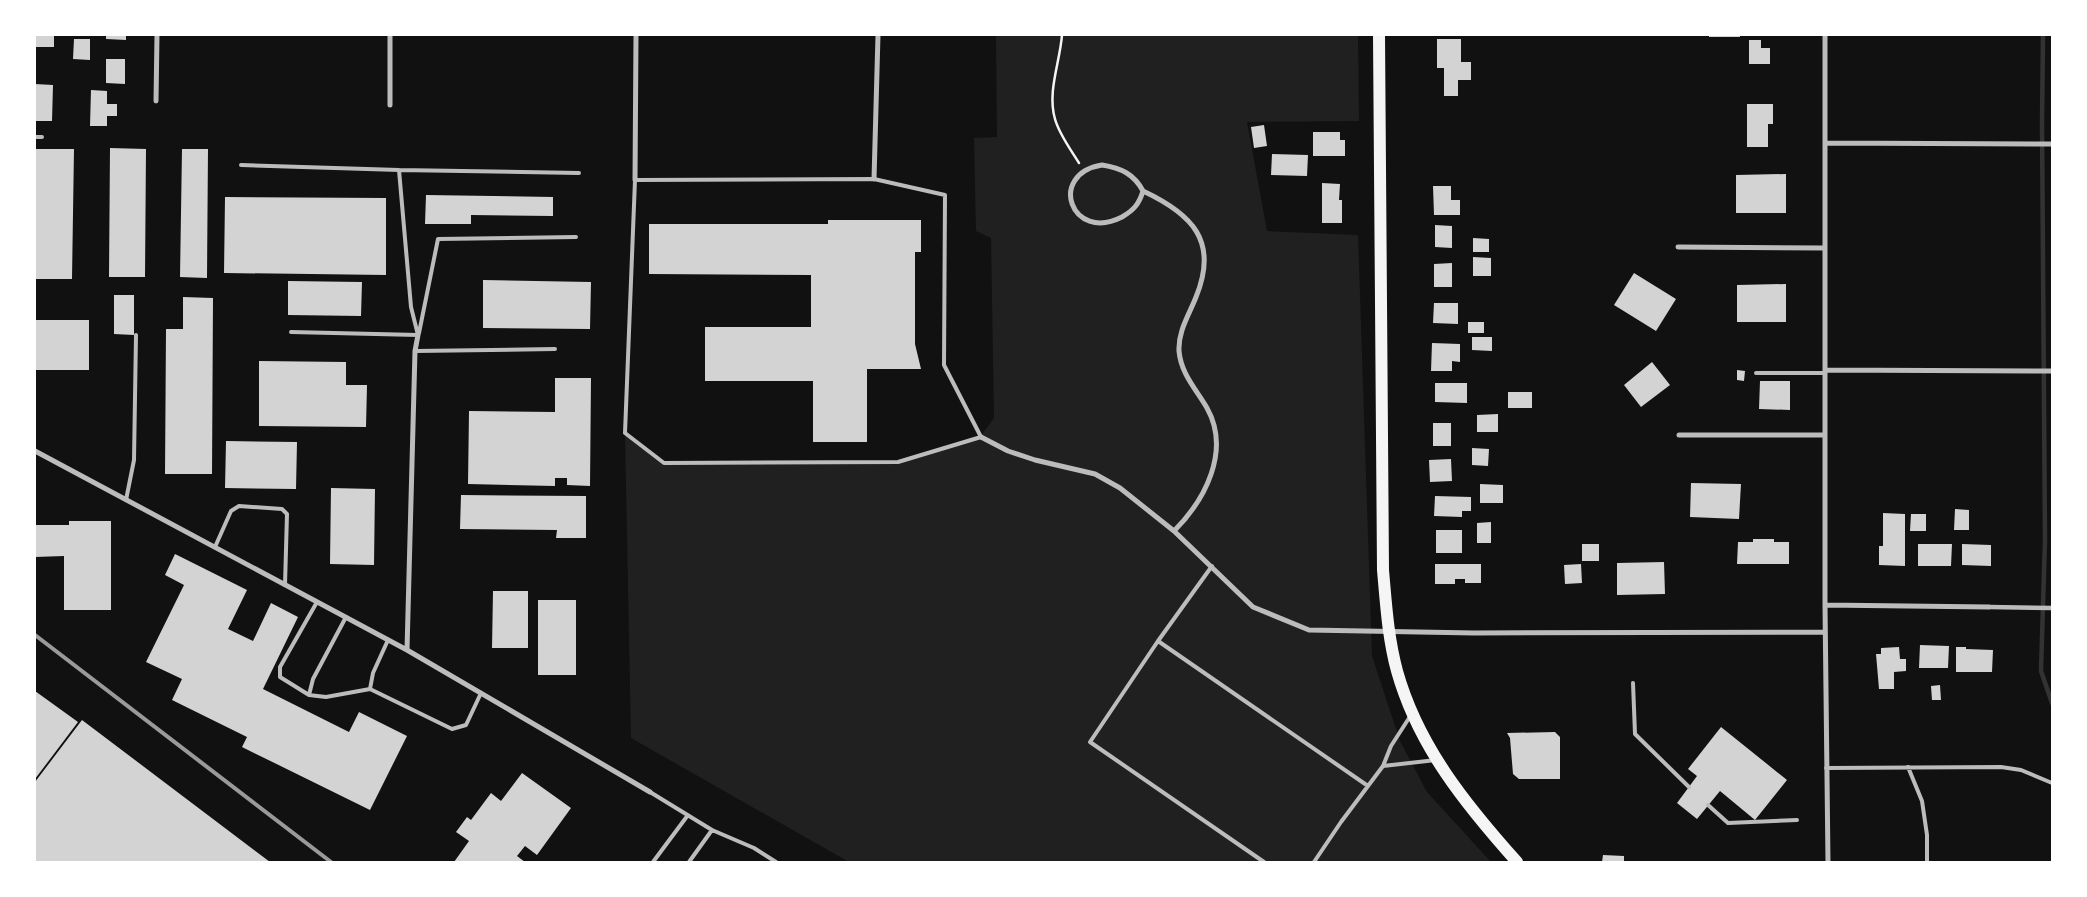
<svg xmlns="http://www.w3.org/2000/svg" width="2087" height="897" viewBox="0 0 2087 897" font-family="'Work Sans',sans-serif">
<rect width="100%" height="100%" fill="#111"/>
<path fill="#202020" d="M 996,35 L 1358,35 L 1359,121 L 1247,122 L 1267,231 L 1358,235 L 1372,656 L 1400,741 L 1427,792 L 1491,862 L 849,862 L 631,738 L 625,433 L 665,463 L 898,462 L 980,437 L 994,418 L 991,238 L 976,231 L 974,138 L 997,137 Z"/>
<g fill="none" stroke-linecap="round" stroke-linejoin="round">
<path stroke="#333" stroke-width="4.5" d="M 2043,35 L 2042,123 L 2045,540 L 2041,671 L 2052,703"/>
</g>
<path fill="#d3d3d3" d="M 35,35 L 54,35 L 54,47 L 35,47 Z
M 106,35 L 126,35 L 126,40 L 106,39 Z
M 1709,35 L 1740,35 L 1740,37 L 1709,37 Z
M 74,39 L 90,39 L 90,60 L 73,59 Z
M 1437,39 L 1461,39 L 1461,62 L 1471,62 L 1471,80 L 1458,80 L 1458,96 L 1444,96 L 1444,68 L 1437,68 Z
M 1749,40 L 1761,40 L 1761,48 L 1770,48 L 1770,64 L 1749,64 Z
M 106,59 L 125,59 L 125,84 L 106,83 Z
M 35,84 L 53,85 L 52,121 L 35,121 Z
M 91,90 L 107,91 L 107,104 L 117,104 L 117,116 L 107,116 L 107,126 L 90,126 Z
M 1747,104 L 1773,104 L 1773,124 L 1768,124 L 1768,147 L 1747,147 Z
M 1264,125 L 1267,146 L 1254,148 L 1251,127 Z
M 1313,132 L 1340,132 L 1340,140 L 1345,140 L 1345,156 L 1313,156 Z
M 110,148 L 146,149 L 145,277 L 109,277 Z
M 35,149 L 74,149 L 72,279 L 35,279 Z
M 182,149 L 208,149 L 207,278 L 180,277 Z
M 1272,154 L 1308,155 L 1307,176 L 1271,175 Z
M 1786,174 L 1786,213 L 1736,213 L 1736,175 Z
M 1322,183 L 1340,184 L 1339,200 L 1342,200 L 1342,223 L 1322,223 Z
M 1433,186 L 1451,186 L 1451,200 L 1460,200 L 1460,215 L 1434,215 Z
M 426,195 L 553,197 L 553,216 L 471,215 L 471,224 L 425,224 Z
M 225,197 L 386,198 L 386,275 L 224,273 Z
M 828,220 L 921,220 L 921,252 L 915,252 L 915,344 L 921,369 L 867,369 L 867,442 L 813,442 L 813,381 L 705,381 L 705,327 L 811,327 L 811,275 L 649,274 L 649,224 L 828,224 Z
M 1435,225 L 1452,226 L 1452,248 L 1435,247 Z
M 1473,238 L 1489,239 L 1489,252 L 1473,252 Z
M 1473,257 L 1491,258 L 1491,276 L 1473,276 Z
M 1452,263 L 1452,287 L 1434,287 L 1434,264 Z
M 1634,273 L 1676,299 L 1656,331 L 1614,305 Z
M 483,280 L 591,282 L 590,329 L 483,328 Z
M 288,281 L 362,282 L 361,316 L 288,315 Z
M 1786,284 L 1786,322 L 1737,322 L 1737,285 Z
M 114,295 L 134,295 L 134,335 L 114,334 Z
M 183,297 L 213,298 L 212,474 L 165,474 L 166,329 L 183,329 Z
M 1434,303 L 1458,303 L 1458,324 L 1433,323 Z
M 35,320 L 89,320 L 89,370 L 35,370 Z
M 1468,322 L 1484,322 L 1484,333 L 1468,333 Z
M 1472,337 L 1492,337 L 1492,351 L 1472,350 Z
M 1432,343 L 1460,344 L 1460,362 L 1452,361 L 1452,371 L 1431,371 Z
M 259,361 L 346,362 L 346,385 L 367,385 L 366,427 L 259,426 Z
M 1652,362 L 1670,385 L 1641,407 L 1624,385 Z
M 1737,370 L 1745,371 L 1744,381 L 1737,380 Z
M 555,378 L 591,378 L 590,486 L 567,485 L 567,478 L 555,478 L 555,486 L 468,484 L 469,411 L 555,412 Z
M 1760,381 L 1790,381 L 1790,410 L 1759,409 Z
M 1435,383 L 1467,383 L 1467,403 L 1435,402 Z
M 1508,392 L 1532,392 L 1532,408 L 1508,408 Z
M 1498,414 L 1498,432 L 1477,432 L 1477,415 Z
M 1433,423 L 1451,423 L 1451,446 L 1433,446 Z
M 226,441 L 297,442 L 296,489 L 225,488 Z
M 1472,448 L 1489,449 L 1488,466 L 1472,465 Z
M 1451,459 L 1452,481 L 1430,482 L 1429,460 Z
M 1691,483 L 1741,484 L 1739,519 L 1690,517 Z
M 1480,484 L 1503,485 L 1503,503 L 1480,503 Z
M 331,488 L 375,489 L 374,565 L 330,564 Z
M 461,495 L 586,496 L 586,538 L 556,538 L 557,530 L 460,529 Z
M 1435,496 L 1471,497 L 1471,511 L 1462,511 L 1462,517 L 1434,516 Z
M 1955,509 L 1969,510 L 1969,530 L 1954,530 Z
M 1883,513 L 1905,514 L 1905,566 L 1879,565 L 1879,546 L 1883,546 Z
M 1911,514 L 1926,514 L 1926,531 L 1910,531 Z
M 69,521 L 111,521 L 111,610 L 64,610 L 64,556 L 35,557 L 35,525 L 69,525 Z
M 1491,522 L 1491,543 L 1477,543 L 1477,523 Z
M 1436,530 L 1462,530 L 1462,553 L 1436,553 Z
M 1753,539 L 1774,539 L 1774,542 L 1789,542 L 1789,564 L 1737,564 L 1738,542 L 1753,542 Z
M 1582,544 L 1599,544 L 1599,561 L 1582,561 Z
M 1918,544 L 1952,544 L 1951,566 L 1918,566 Z
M 1962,544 L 1991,545 L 1991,566 L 1962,565 Z
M 175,554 L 247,590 L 228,629 L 253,641 L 271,603 L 298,617 L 263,689 L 349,732 L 359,712 L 407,736 L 370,810 L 242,747 L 247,737 L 172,700 L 182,679 L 146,662 L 184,585 L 165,575 Z
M 1664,562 L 1665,594 L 1617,595 L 1617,563 Z
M 1435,564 L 1481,564 L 1481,583 L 1465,583 L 1465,579 L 1455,579 L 1455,584 L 1435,584 Z
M 1581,564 L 1582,583 L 1565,584 L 1564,565 Z
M 493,591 L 528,591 L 528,648 L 492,648 Z
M 538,600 L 576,600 L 576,675 L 538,675 Z
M 1920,645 L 1949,646 L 1948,668 L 1919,668 Z
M 1899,647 L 1900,659 L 1906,659 L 1906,671 L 1894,672 L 1894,689 L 1879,689 L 1876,654 L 1881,654 L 1881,648 Z
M 1956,647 L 1966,647 L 1966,649 L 1993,650 L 1992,672 L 1956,672 Z
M 1940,685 L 1941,700 L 1932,700 L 1931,686 Z
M 35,691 L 78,722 L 35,779 Z
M 82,720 L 270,862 L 35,862 L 35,782 Z
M 1721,727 L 1787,780 L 1755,820 L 1720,791 L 1697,819 L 1677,803 L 1697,776 L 1688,769 Z
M 1555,732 L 1560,737 L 1560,779 L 1519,779 L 1513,774 L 1510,738 L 1507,733 Z
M 522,773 L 571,808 L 537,855 L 525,846 L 517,856 L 525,862 L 454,862 L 469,841 L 456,832 L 467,817 L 471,820 L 491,793 L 501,801 Z
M 1603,855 L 1624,856 L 1624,862 L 1602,862 Z"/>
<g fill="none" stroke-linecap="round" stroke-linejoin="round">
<path stroke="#f5f5f5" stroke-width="2.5" d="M 1062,35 C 1060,62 1047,92 1055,119 C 1059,134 1071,150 1079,163"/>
<path stroke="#bcbcbc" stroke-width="4" d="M 35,137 L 42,137
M 241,165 L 399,170 L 411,307 L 418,335
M 399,170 L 579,173
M 874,179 L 945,195 L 944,365 L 981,437 L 898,462 L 664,463 L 625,433 L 635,180 Z
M 291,332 L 418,335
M 419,333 L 438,239 L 576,237
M 415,351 L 555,349
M 1756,373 L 1825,373
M 126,500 L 134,460 L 136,335
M 215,547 L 231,511 L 239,506 L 282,509 L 287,514 L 285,585
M 1212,566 L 1158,641 L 1090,742 L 1264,862
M 346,617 L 313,679 L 309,695 L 326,697 L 370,689
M 388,640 L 373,673 L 370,689 L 452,729 L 466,725 L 481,693
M 1158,641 L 1368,786
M 1633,683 L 1635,734 L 1689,787
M 309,695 L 280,677 L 280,667 L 317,602
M 1383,766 L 1436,760
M 1908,767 L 1922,801 L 1927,835 L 1927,862
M 1826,768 L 2001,767 L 2021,770 L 2052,783
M 650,792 L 712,830 L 689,862
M 1708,805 L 1728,823 L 1797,820
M 712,830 L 754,848 L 776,862
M 653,862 L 688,815
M 1314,862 L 1341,822 L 1383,766 L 1391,746 L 1411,715"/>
<path stroke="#bcbcbc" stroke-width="4.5" d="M 1989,607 L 2052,608"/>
<path stroke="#bcbcbc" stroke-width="5" d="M 1825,35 L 1825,605 L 1828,862
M 156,101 L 157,35
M 390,105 L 390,35
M 1826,143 L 2052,144
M 1102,165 C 1121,168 1134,174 1143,191 C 1139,204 1134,210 1122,217 C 1071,243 1047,174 1102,165 Z
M 874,179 L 878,35
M 635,180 L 636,35
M 1143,191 C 1192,214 1219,241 1196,297 C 1189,315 1178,331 1179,351 C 1181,374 1196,389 1207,408 C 1231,451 1205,500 1174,531
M 1678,247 L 1824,248
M 1825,370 L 2052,371
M 1679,435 L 1825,435
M 981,437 L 1008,451 L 1035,460 L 1095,474 L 1120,488 L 1174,531 L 1253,607 L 1309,630 L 1474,633 L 1825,632
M 35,451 L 407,650 L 650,792
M 1825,605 L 1989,607
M 407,650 L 415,351 L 418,335"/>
<path stroke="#f5f5f5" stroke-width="12" d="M 1379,35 L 1383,570 C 1386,604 1388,638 1397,671 C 1418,746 1466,805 1517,862"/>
<path stroke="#9a9a9a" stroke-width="4" d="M 35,635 L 331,862"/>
</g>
<rect width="2087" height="897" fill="none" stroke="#ffffff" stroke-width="72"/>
</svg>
